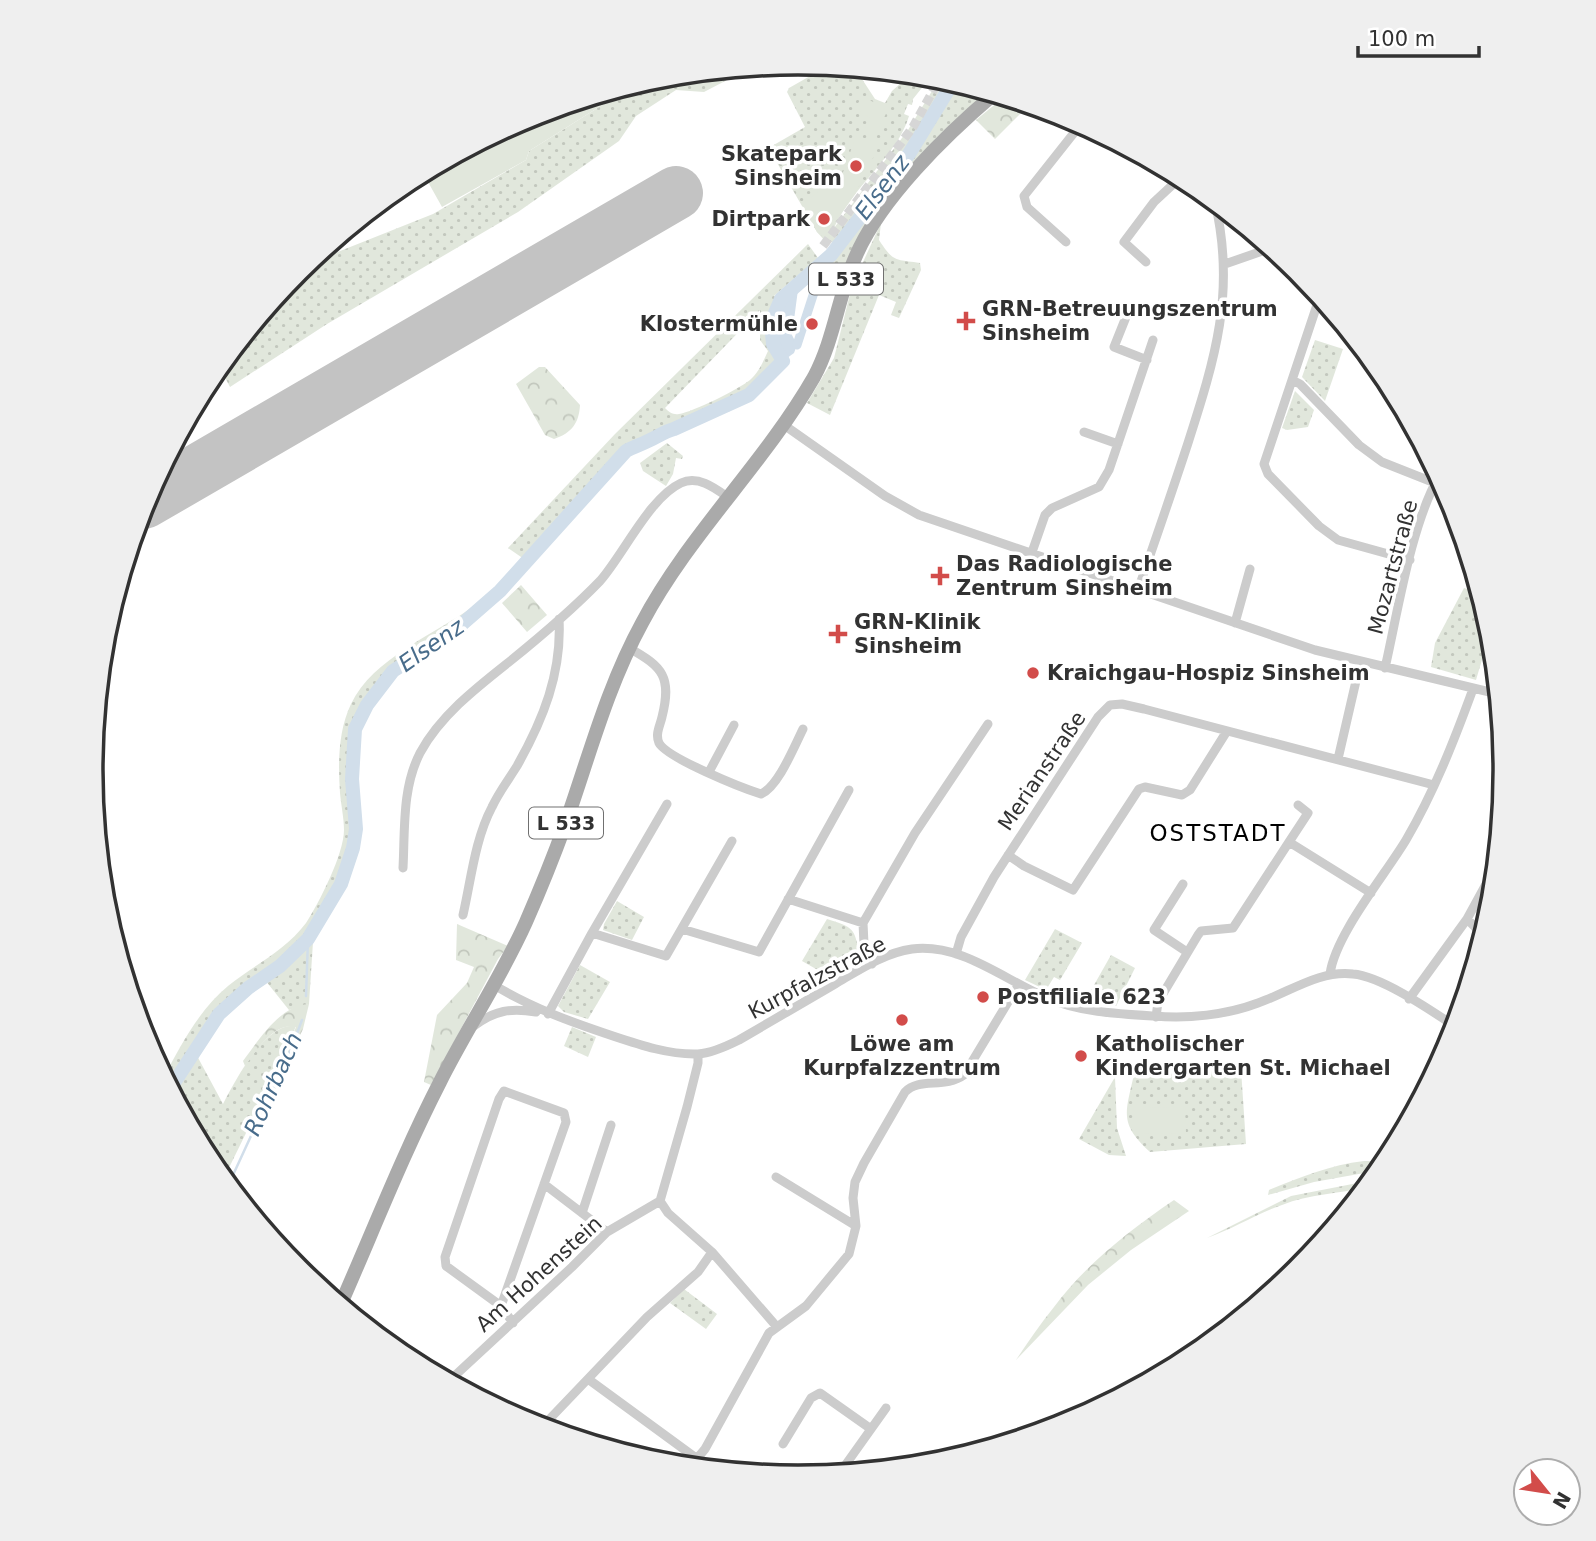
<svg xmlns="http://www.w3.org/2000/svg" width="1596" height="1541" viewBox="0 0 1596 1541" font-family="'DejaVu Sans',sans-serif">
<defs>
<pattern id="green-dots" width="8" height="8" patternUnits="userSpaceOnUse" patternTransform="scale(1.75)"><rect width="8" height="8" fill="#e1e7dc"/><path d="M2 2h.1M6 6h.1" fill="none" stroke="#c2c7bd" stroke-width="1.8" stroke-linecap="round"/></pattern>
<pattern id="forest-crowns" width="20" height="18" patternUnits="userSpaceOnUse" patternTransform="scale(1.75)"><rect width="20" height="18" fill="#e1e7dc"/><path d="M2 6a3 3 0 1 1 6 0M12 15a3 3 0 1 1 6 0" fill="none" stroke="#c2c7bd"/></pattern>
</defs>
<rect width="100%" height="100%" fill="#fff"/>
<path fill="url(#green-dots)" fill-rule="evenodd" d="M 831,66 L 856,69 L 850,73 L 853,79 L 860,76 L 875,99 L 885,103 L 892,91 L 911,74 L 935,77 L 929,87 L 925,84 L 913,99 L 912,105 L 908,104 L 904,114 L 909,116 C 898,155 851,188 834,228 L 908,130 L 940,78 L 976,89 L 984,99 L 935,144 L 837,287 L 819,282 L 841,244 L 825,241 L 817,232 L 776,161 L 779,156 L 772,146 L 805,127 L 787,92 L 789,88 L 826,67 L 827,68 Z
M 725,70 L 729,79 L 704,92 L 676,90 L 636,116 L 619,141 L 518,212 L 327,324 L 230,387 L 219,366 L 305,265 L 433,214 L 526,160 L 529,151 L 607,102 L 602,94 L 660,77 Z
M 881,223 L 879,240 C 894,263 895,259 920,263 L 921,270 L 899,318 L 891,315 L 896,302 L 879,295 L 830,415 L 807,403 L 834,358 L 852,286 Z
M 808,244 L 818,258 L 774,296 L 781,299 C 769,327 768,336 783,363 L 769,381 L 730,411 L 677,432 L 630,454 L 599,484 L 519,578 L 486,611 L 394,672 L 368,707 L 356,728 L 354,777 L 358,830 L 347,871 L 326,918 L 313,942 L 309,1004 L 289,1010 L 265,980 L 219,1020 L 196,1054 L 223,1104 C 235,1081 266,1021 296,1026 L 285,1052 L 291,1054 L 254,1135 L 247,1131 L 223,1180 L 210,1163 L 164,1077 C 181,1045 199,1010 228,986 C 254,965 285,951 306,923 C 319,903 344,854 344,830 C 344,818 341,805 340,793 C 338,764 338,731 351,704 C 373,658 434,635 474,606 C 492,593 508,575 524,559 L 508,548 L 615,434 ZM 760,310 L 760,340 L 768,351 C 763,362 759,372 750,380 C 739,389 693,412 679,414 C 673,415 669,412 665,408 Z
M 1315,340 L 1343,349 L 1325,401 L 1302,377 Z
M 1295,391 L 1314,410 L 1308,427 L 1287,430 L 1282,428 Z
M 667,443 L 683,456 L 682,459 L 676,458 L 673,474 L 666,486 L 643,471 L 640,463 Z
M 1464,588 L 1480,593 L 1491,629 L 1476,680 L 1431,667 L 1435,643 Z
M 617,901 L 644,917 L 632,940 L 603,930 L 604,924 Z
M 827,919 C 853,927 855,928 859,954 L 848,967 L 830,977 L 802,961 Z
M 1055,929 L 1082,943 L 1060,980 L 1054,977 L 1046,990 L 1025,980 Z
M 1111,955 L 1135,968 L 1116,1006 L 1085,1001 Z
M 580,965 L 610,982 L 588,1019 L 564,1012 L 558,1006 Z
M 572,1027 L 596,1037 L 588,1057 L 564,1046 Z
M 1241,1069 L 1246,1144 L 1150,1152 C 1118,1123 1126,1112 1134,1074 Z
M 1115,1077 L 1117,1128 L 1126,1156 L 1109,1155 L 1079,1139 Z
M 1364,1161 L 1388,1161 L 1381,1170 L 1314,1182 L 1268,1195 L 1269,1190 C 1301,1177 1330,1165 1364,1161 Z
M 1373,1180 L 1367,1187 C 1339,1194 1309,1194 1282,1205 C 1256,1214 1233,1229 1207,1238 L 1291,1196 Z
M 684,1289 L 717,1314 L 706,1329 L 670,1303 Z"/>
<path fill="url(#forest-crowns)" d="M 1004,97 L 1029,105 L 995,139 L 976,120 Z
M 539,367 L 545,367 L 580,405 C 579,423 572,433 554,439 L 545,435 L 516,384 Z
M 521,585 L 547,615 L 527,632 L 502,603 Z
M 457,924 L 508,946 L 498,959 L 431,1085 L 424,1082 L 437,1015 L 467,983 L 474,967 L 456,960 Z
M 309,1004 L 303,1029 L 291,1054 L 285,1052 L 296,1027 C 275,1021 256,1051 245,1066 L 243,1061 C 259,1040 280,1005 309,1004 Z
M 1174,1200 L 1189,1211 L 1131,1250 L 1088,1285 L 1016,1360 C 1028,1342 1040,1324 1054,1307 C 1086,1264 1130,1230 1174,1200 Z"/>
<path fill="#e1e7dc" d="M 602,94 L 607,102 L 529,151 L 526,160 L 442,207 L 423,173 L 528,117 Z
M 862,96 L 888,110 L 874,136 L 864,131 L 871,118 L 855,109 Z
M 856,136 L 875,142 C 880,155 867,166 859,176 L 864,180 L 857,189 L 842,175 Z
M 837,176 L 856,193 L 824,238 L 817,232 L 802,205 Z
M 1185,1107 L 1186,1133 L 1134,1134 L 1134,1108 Z"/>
<path fill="#d1deea" d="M 799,282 L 792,335 L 797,345 L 794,353 L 783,361 C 763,329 770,306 799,282 Z"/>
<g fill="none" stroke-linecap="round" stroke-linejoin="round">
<path stroke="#d1deea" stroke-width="2.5" d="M 306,996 L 308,939
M 228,1186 L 291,1049 L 302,1020"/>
<path stroke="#d1deea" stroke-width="9" d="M 797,345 L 817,283 L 831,255"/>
<path stroke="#d1deea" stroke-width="14" d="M 170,1089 L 219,1014 L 248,988 L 280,966 L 308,939 L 341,884 L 353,848 L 356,829 L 352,779 L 355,729 L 367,705 L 393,671 L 453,632 L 500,591 L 626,451 C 633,447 640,445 648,441 C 658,437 663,432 674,429 L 749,395 L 783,361 L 773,344 L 771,322 L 781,299 L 831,255 L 909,154 L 953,82"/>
<path stroke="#c3c3c3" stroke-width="54" d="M 144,502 L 676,193"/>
<path stroke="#d6d6d6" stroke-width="9" stroke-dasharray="9 4.5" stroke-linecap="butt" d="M 823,246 L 913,127 L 940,78"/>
<path stroke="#ccc" stroke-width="9" d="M 1066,242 L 1027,207 L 1024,196 L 1081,124
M 1146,262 L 1124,242 L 1154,202 L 1181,177
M 1225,264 L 1271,248
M 1320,296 L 1264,464 L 1268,474 L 1319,526 L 1338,540 L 1410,560
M 1128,312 L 1114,347 L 1147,360
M 1292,380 L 1300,384 L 1359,445 L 1382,462 L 1435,483
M 784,425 L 885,496 L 919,515 L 1315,650 L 1498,694
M 1084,432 L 1118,444
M 1031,555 L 1045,515 L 1052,508 L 1099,487 L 1109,470 L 1153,340
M 1138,590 C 1155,541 1172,492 1188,443 C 1215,359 1236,292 1215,202
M 1235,623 L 1250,569
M 629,648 C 663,667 672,677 662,717 C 660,726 655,734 659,743 C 667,758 742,788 761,794 C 778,787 794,747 803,729
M 1385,668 C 1398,611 1411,525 1439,476
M 1338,759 L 1356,681
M 709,772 L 734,725
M 1289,842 L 1308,813 L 1298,805
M 1008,855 L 1024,866 L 1073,890 L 1139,789 L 1145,787 L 1182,795 L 1190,790 L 1227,731
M 403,868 C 405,829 402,788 420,753 C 440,716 476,688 509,662 C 540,637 572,610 600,581 C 623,555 650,497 681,483 C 698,475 715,488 729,498
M 1183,884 L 1154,930 L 1187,952
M 788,899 L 863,923
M 463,915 C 471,880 475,839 492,807 C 499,792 509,779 517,766 C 543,720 562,673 559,619
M 1467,919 L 1484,936
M 682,929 L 759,952 L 849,790
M 592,933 L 666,956 L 732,841
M 956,954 L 961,937 L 994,877 L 1098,717 L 1110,705 L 1122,704 L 1144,709 L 1434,785
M 872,964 L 864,944 L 863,923 L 915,833 L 988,724
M 1330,974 C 1335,935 1385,875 1406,840 C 1434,792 1454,741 1473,689
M 494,985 C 532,1008 571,1022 613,1036 C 640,1045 670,1055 698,1054 C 712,1053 727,1046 739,1040 C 771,1021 803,1003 835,984 C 859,970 884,953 912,949 C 961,943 1003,979 1045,997 C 1078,1012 1118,1014 1154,1016 C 1188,1019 1226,1015 1258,1003 C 1290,992 1319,970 1353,974 C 1381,976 1432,1011 1456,1027
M 1409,999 L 1467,919 L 1496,866
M 548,1014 L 592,933 L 667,804
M 1156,1017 L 1158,1002 L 1198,935 L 1201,931 L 1233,928 L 1289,842 L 1371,893
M 474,1026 C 495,1010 511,1008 536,1012
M 698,1054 L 698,1063 L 687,1107 L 660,1201 L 668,1213 L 712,1252 L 777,1327
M 776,1177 L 856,1226
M 544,1184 L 607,1232
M 582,1213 L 611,1125
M 501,1306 L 566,1122 L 564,1113 L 504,1091 L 499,1099 L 445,1257 L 446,1266 L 501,1306 L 513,1323
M 588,1379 L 711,1469
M 448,1382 L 572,1267 L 607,1232 L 660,1201
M 541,1428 L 647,1317 L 698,1272 L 712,1252
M 783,1444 L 811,1398 L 820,1393 L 871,1429
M 690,1467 L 705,1449 L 769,1333 L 806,1306 L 849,1254 L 856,1226 L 853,1198 L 855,1182 L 864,1163 L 905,1092 C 919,1077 945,1089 964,1075 L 1019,984
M 839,1474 L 886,1408"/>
<path stroke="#aaa" stroke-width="14" d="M 340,1306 C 373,1231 403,1154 440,1082 C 467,1028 501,978 526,922 C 540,890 553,858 565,825 C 589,757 607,687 642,623 C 689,534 764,464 814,377 C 834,340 838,297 855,258 C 879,200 946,135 994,94"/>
</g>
<g fill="#d24c4a" stroke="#fff" stroke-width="2.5">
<circle cx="856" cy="166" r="7"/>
<circle cx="824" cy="219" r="7"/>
<path d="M962.5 310.5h7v7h7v7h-7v7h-7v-7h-7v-7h7z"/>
<circle cx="812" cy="324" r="7"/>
<path d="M936.5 565.5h7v7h7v7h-7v7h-7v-7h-7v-7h7z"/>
<path d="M834.5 623.5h7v7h7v7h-7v7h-7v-7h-7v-7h7z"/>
<circle cx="1033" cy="673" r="7"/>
<circle cx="983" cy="997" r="7"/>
<circle cx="902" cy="1020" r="7"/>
<circle cx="1081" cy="1056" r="7"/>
</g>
<g text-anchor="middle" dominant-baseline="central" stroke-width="7" stroke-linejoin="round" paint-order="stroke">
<g fill="#fff" stroke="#707070" stroke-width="2">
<rect x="809" y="263.5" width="74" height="31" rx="5"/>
<rect x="529" y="807.5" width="74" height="31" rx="5"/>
</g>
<g font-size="19" font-weight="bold" fill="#323232">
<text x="846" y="279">L 533</text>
<text x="566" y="823">L 533</text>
</g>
<g font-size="21" font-weight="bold" fill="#323232" stroke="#fff" text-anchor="start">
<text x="842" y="154" text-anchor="end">Skatepark<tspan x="842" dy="24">Sinsheim</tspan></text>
<text x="810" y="219" text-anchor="end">Dirtpark</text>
<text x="982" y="309">GRN-Betreuungszentrum<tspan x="982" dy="24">Sinsheim</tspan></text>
<text x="798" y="324" text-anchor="end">Klostermühle</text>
<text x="956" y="564">Das Radiologische<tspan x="956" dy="24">Zentrum Sinsheim</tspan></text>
<text x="854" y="622">GRN-Klinik<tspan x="854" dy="24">Sinsheim</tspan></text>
<text x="1047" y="673">Kraichgau-Hospiz Sinsheim</text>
<text x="997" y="997">Postfiliale 623</text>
<text x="902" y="1044" text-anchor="middle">Löwe am<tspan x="902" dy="24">Kurpfalzzentrum</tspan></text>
<text x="1095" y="1044">Katholischer<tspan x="1095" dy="24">Kindergarten St. Michael</tspan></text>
</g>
<g font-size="21" fill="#323232" stroke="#fff">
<text transform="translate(1393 567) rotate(-75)">Mozartstraße</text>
<text transform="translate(1042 771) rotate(-56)">Merianstraße</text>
<text transform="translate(817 978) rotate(-28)">Kurpfalzstraße</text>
<text transform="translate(539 1274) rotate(-42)">Am Hohenstein</text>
</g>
<g font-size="23" font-style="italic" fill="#486c8b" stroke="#fff">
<text transform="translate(882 187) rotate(-53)">Elsenz</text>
<text transform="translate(431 645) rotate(-35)">Elsenz</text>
<text transform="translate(273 1084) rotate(-66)">Rohrbach</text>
</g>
<g font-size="23" letter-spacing="2" fill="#000" stroke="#fff">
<text x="1218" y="833">OSTSTADT</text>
</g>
</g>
<path d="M0 0H1596V1541H0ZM103 770a695 695 0 1 1 1390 0a695 695 0 1 1-1390 0Z" fill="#efefef" fill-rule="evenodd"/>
<path fill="none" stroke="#323232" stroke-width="3.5" d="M103 770a695 695 0 1 1 1390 0a695 695 0 1 1-1390 0Z"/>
<g transform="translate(1547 1492) rotate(120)"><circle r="33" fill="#ffffff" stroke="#adadad" stroke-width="2"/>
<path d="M0-5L12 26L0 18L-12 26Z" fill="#d24c4a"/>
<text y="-10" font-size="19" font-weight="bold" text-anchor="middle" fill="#323232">N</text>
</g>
<path d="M1358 46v10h121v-10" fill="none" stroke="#323232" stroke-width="3.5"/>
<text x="1368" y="46" font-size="21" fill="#323232" stroke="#ffffff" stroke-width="5" paint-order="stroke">100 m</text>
</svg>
